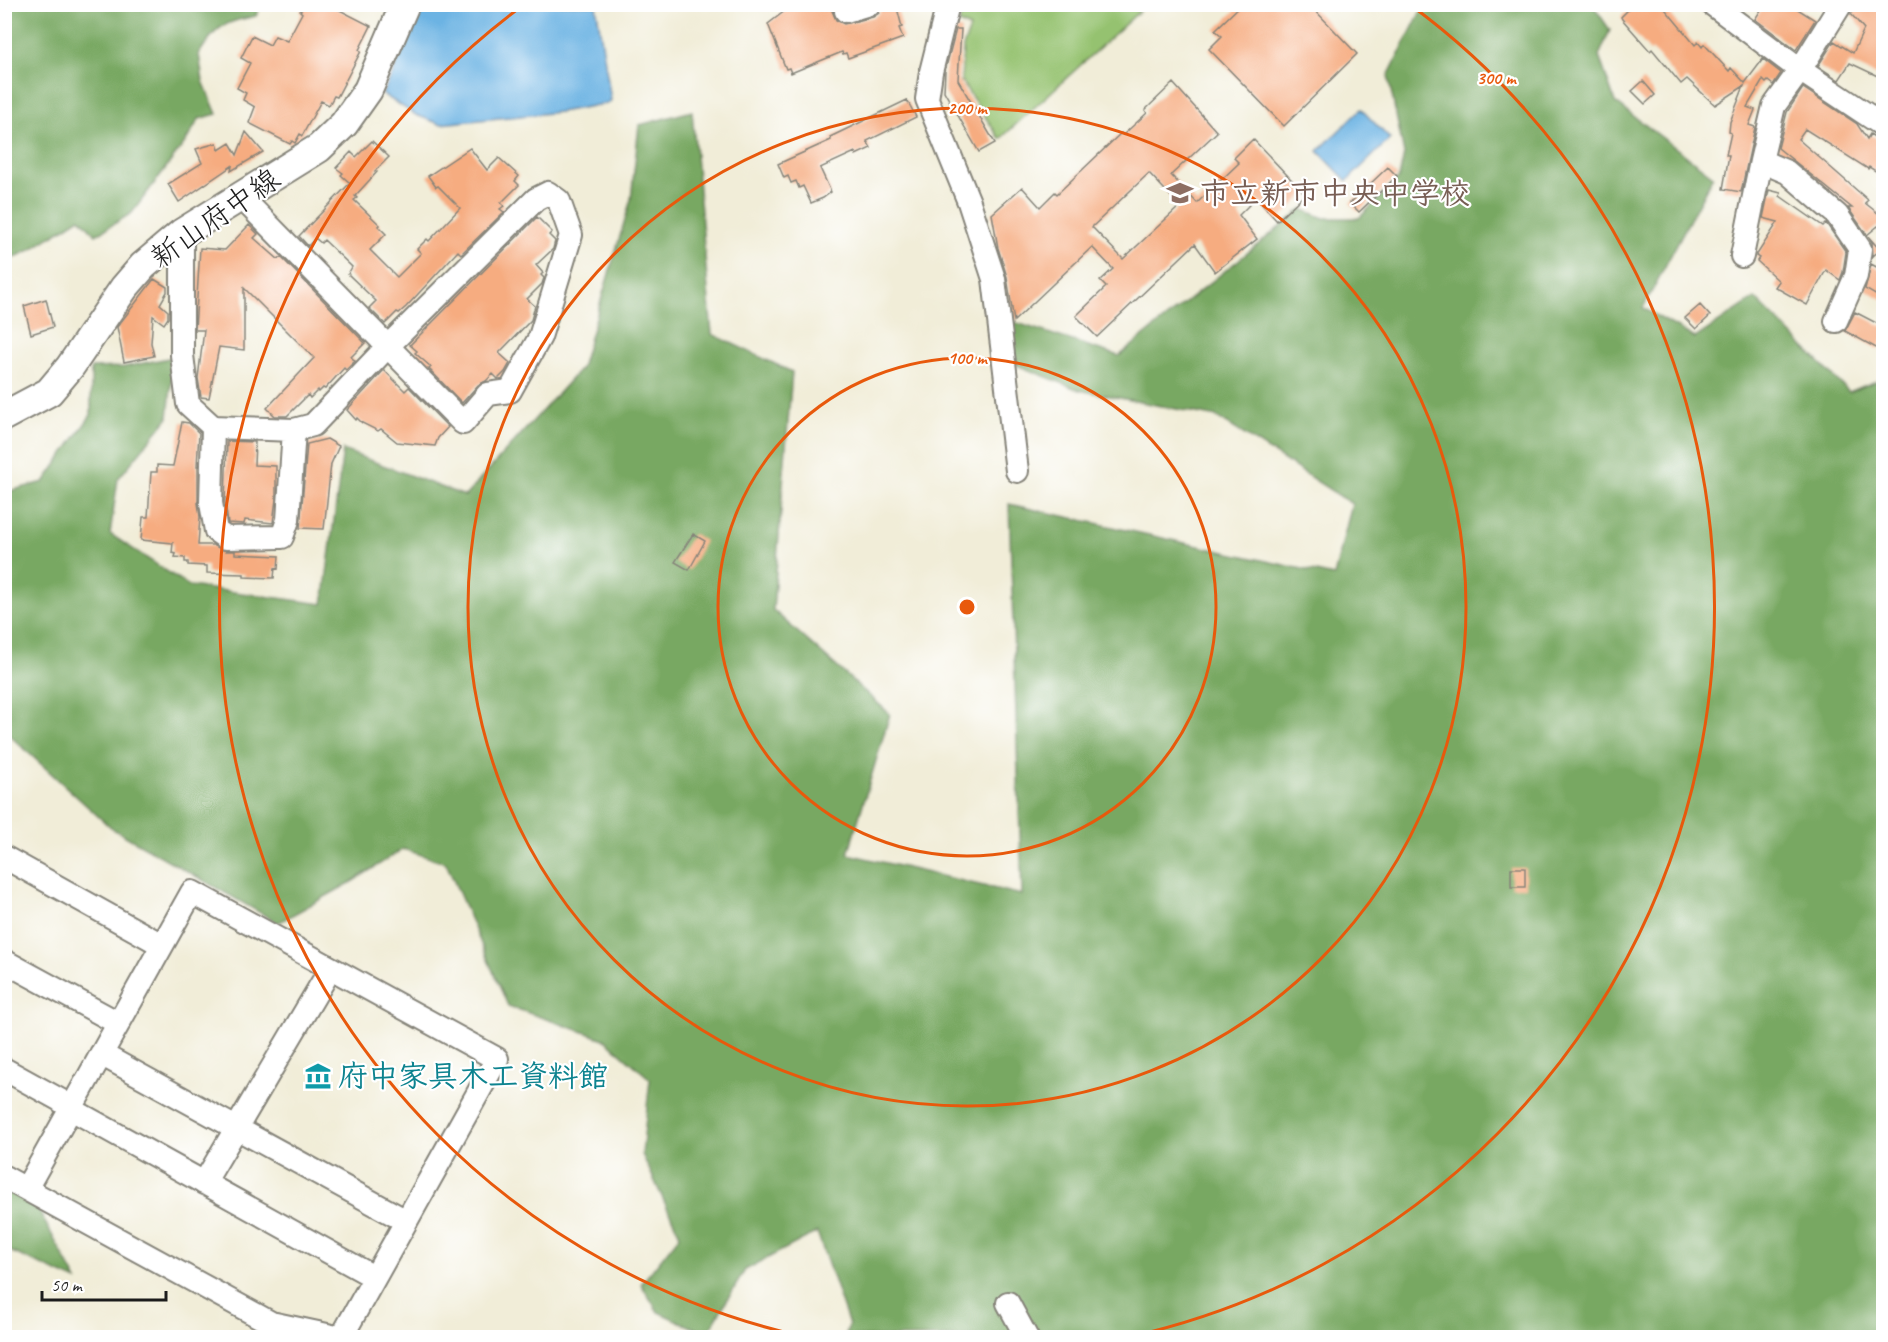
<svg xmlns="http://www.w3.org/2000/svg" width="1888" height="1342" viewBox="0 0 1888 1342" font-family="Caveat,'Klee One',sans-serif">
<rect width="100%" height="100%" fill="#fff"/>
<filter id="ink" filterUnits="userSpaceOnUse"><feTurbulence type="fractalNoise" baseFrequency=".0167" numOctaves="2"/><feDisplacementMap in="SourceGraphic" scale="12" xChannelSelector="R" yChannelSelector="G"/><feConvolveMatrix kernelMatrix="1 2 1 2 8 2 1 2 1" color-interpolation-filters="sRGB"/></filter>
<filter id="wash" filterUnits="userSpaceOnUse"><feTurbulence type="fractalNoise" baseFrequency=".008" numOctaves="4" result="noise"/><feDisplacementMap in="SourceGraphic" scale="24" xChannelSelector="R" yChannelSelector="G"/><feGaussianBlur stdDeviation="1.35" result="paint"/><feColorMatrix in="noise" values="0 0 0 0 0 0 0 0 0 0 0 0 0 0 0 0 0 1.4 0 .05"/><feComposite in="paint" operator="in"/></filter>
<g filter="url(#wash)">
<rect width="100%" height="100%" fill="#f1edd8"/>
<path fill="#95c270" stroke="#586f46" stroke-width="1.5" d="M 964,5 L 964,4 L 1146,5 L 1000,139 L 961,81 L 963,47 L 970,28 L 959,23 Z"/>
<path fill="#78a862" stroke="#4a623f" stroke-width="1.5" d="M 5,4 L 261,5 L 256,16 C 223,23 217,25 199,54 L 203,81 L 217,114 L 199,119 L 186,141 L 132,213 L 96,235 L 80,218 L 32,249 L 5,262 Z
M 1424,5 L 1593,5 L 1610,30 L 1599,56 L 1615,102 L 1713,176 L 1643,308 L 1695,338 L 1755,298 L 1849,392 L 1883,378 L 1883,1337 L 845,1337 L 849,1325 L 817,1232 L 745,1270 L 707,1334 L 658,1312 L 641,1284 L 680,1235 L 642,1154 L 650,1079 L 604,1039 L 508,1006 L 446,863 L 403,849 L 350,883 L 278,923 L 111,828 L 8,734 L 5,725 L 5,492 L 44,482 L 91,415 L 91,368 L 124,367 L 174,357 L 168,418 L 118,479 L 110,534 L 189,586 L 323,604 L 343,450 L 465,496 L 581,368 L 631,199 L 639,125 L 692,111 L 712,334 L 792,372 L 773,610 L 890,714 L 848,854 L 1022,895 L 1009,504 L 1334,576 L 1352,504 L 1217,417 L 1079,390 L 1014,364 L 1005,319 L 1119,356 L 1302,209 L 1324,218 L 1359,218 L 1399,178 L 1404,154 L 1388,76 Z
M 4,1187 L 39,1211 L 77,1281 L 5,1249 Z"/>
<path fill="#6cb3e3" stroke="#446880" stroke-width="1.5" d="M 431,4 L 596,5 L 611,100 L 609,103 L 560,112 L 440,124 L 416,115 L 382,94 L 392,75 L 420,8 Z
M 1361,109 L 1390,139 L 1347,181 L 1318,151 Z"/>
<g id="blocks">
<path fill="#f6ac80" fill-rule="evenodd" d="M 307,4 L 328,4 L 371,26 L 359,50 L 361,51 L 337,97 L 334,96 L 329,105 L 321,101 L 302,136 L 300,134 L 295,143 L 292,141 L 290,144 L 249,123 L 255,107 L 243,100 L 246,93 L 237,88 L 250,63 L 241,58 L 252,36 L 270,45 L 275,36 L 287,41 L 302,13 L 300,11 Z
M 794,4 L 829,4 L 836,20 L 844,24 L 873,17 L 879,13 L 882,6 L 893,5 L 893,9 L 897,8 L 902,27 L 899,28 L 903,38 L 848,58 L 846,53 L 843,54 L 842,52 L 791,73 L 789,68 L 786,69 L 768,24 Z
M 1242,4 L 1309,4 L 1357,54 L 1284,126 L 1209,49 L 1222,36 L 1215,30 Z
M 1634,4 L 1661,4 L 1695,45 L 1698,42 L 1702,47 L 1704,44 L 1729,71 L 1731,68 L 1745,83 L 1763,59 L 1781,73 L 1773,85 L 1768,81 L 1766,83 L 1763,80 L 1747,107 L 1755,110 L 1749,125 L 1755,127 L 1741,192 L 1723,189 L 1729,155 L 1726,155 L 1731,133 L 1729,132 L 1730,122 L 1744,86 L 1715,105 L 1687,79 L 1681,84 L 1652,49 L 1650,51 L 1622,19 L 1621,17 Z
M 1765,4 L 1790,4 L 1815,20 L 1796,50 L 1755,19 Z
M 1861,4 L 1884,4 L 1884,79 L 1850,63 L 1839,80 L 1818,66 L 1834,41 L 1853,53 L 1864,29 L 1851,14 Z
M 956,29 L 961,29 L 958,80 L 995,143 L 979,152 L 944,91 L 945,71 Z
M 1643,81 L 1655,95 L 1645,104 L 1632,91 Z
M 1173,83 L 1217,132 L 1171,175 L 1197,203 L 1239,163 L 1234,158 L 1253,139 L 1305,194 L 1277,221 L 1256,198 L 1239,215 L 1257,239 L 1215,272 L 1195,244 L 1097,337 L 1076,316 L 1106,287 L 1100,281 L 1113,269 L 1092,247 L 1014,321 L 1007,277 L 998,248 L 992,214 L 1022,187 L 1040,207 L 1055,192 L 1057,194 L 1121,133 L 1123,135 L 1147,113 L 1145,110 ZM 1149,173 L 1180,206 L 1123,259 L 1092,227 Z
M 1803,88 L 1857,124 L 1867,139 L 1870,134 L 1884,143 L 1884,176 L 1869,167 L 1868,169 L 1805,129 L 1798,139 L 1868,200 L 1865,203 L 1884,218 L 1881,229 L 1878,226 L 1867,235 L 1880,250 L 1873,256 L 1872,242 L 1848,208 L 1852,208 L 1778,148 L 1787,112 Z
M 907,100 L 916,117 L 867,141 L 871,148 L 856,155 L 855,152 L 820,168 L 831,192 L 823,198 L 811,203 L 803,186 L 799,188 L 796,181 L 791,183 L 788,176 L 784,178 L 778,164 L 831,140 L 830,137 Z
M 246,132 L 263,152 L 231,171 L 232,166 L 179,202 L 168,184 L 202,163 L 196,149 L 217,143 L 219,150 L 230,143 L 237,155 Z
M 372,141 L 389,157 L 375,171 L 377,172 L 355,196 L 357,198 L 354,200 L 380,225 L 378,226 L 386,234 L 370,250 L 397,277 L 421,253 L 417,249 L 427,239 L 429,241 L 460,208 L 438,186 L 436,187 L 428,176 L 470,148 L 487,170 L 499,158 L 519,176 L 515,181 L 519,185 L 501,203 L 504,206 L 500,209 L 504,212 L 461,254 L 458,251 L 406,307 L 399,313 L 397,312 L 385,324 L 369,308 L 376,301 L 348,274 L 352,267 L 324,240 L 321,243 L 315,238 L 308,246 L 299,236 L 350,183 L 341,175 L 343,173 L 336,168 L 351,152 L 356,157 Z
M 1388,167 L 1397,176 L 1359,212 L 1350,203 Z
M 1769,190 L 1781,193 L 1780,196 L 1823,226 L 1826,223 L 1846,252 L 1843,272 L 1840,280 L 1826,270 L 1807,305 L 1775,287 L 1779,281 L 1757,261 L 1759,258 L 1756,256 L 1778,222 L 1763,218 Z
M 537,217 L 552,232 L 549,235 L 555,241 L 553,249 L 536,265 L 543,273 L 541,275 L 544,278 L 542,284 L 527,299 L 535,306 L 531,320 L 499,353 L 510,363 L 505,372 L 498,379 L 493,374 L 486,381 L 478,385 L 462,403 L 429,369 L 431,367 L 415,353 L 417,351 L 410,345 Z
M 249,225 L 258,234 L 254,238 L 278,259 L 281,257 L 365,343 L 351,357 L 355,361 L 346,370 L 344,368 L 325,389 L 323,388 L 319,392 L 318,390 L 310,398 L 308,395 L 287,416 L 275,416 L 267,408 L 314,358 L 244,288 L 244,350 L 219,347 L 209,398 L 201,397 L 198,378 L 204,330 L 195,330 L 200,248 L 225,250 Z
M 1871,264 L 1884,271 L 1884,300 L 1865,289 Z
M 154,279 L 167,287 L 167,292 L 160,304 L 168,311 L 168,318 L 164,324 L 153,316 L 151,343 L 154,356 L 124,362 L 117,327 Z
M 46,299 L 53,327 L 31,334 L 24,306 Z
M 1700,305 L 1710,316 L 1696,329 L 1685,318 Z
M 1855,312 L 1884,327 L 1884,338 L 1878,349 L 1845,331 Z
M 384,370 L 405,391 L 409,387 L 448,427 L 438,438 L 435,446 L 397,442 L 381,429 L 378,431 L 362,423 L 357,418 L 356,420 L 347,410 Z
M 182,422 L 189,423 L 199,433 L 197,466 L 198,466 L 198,503 L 200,517 L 198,545 L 213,545 L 226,551 L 235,551 L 235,554 L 279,556 L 278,569 L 275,568 L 274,578 L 244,577 L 244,574 L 207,573 L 207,566 L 188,565 L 188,562 L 185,562 L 185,558 L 175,557 L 176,554 L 172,553 L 173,543 L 141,540 L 143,517 L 148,517 L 151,472 L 157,472 L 157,465 L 173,466 Z
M 327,439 L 339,446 L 331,464 L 324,529 L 300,528 L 307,444 Z
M 227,441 L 255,442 L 254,465 L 276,466 L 276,499 L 273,523 L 245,520 L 244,524 L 228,523 L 225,502 Z
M 693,534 L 705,541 L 689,570 L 675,562 Z
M 1511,868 L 1525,868 L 1525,887 L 1511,887 Z"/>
</g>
</g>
<g filter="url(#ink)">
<use href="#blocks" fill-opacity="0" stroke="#86847a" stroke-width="1.5"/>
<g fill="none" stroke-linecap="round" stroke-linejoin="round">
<g stroke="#86847a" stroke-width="26">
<path id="minor" d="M 948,4 L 931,72 L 927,99 L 969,202 L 994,279 L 1017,471
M 1712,4 L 1800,70 L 1884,126
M 846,11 L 869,4
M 1761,161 L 1787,172 L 1837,215 L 1860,249 L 1856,276 L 1836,321
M 182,233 L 182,355 L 188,404 L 213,427 L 211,503 L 216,531 L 226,538 L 282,537 L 288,520 L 294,430
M 1742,256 L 1761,161 L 1774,106 L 1800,70 L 1841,4
M 213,427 L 294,430 L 313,425 L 388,346 L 536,199 L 548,193 L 559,201 L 571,235 L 540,337 L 510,391 L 488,394 L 463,423 L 241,197
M 4,857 L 162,945
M 4,961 L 118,1023
M 101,1054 L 406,1221
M 4,1069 L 60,1100 L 71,1109 L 374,1277
M 4,1177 L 271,1323 L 341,1338
M 204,1183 L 331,968
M 26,1189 L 192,892 L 497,1059 L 341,1338
M 1008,1303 L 1027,1338"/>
</g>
<g stroke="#86847a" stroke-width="32">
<path id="major" d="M 4,416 L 49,392 L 70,367 L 124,288 L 143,266 L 182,233 L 319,148 L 344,124 L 368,90 L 405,4"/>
</g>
<use href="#minor" stroke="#fff" stroke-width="22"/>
<use href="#major" stroke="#fff" stroke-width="28"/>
</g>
</g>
<g fill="none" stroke="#e8590c" stroke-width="3">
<circle cx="967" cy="607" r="249"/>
<circle cx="967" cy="607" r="499"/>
<path d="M805 1337A748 748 0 0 1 522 6M1412 6A748 748 0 0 1 1129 1337"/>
</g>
<defs>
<g id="school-bare" transform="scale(2.07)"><path d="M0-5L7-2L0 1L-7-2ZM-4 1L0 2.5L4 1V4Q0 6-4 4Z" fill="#8d6e63" stroke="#fff" stroke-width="2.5" paint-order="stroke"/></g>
<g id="museum-bare" transform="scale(2.07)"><path d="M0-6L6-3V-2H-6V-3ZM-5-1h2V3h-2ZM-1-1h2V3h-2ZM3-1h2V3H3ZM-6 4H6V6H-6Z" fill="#0f9aa8" stroke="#fff" stroke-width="2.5" paint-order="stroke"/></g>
</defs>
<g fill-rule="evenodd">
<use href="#school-bare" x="1180" y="193"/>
<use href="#museum-bare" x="318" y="1076"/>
</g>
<g text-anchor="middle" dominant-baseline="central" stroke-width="4.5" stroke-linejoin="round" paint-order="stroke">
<g font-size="30" font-weight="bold" fill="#785e54" stroke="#fff" text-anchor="start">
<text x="1200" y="193">市立新市中央中学校</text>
</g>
<g font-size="30" fill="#1c1c1c" stroke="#fff">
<text transform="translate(215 218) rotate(-35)">新山府中線</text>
</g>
<g font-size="30" font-weight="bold" fill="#0d838f" stroke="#fff" text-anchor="start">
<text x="338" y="1076">府中家具木工資料館</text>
</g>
</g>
<circle cx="967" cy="607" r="9" fill="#e8590c" stroke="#fff" stroke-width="3"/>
<g font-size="18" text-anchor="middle" font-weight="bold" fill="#e8590c" stroke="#fff" stroke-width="4.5" stroke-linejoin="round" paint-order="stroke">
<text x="1496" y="84">300 m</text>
<text x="967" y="114">200 m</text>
<text x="967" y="364">100 m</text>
</g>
<rect width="1888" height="1342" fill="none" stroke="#fff" stroke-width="24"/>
<path d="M42 1291v9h124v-9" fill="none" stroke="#1c1c1c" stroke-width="3"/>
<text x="51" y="1291" font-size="18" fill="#1c1c1c" stroke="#ffffff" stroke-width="4.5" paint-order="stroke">50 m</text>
</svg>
